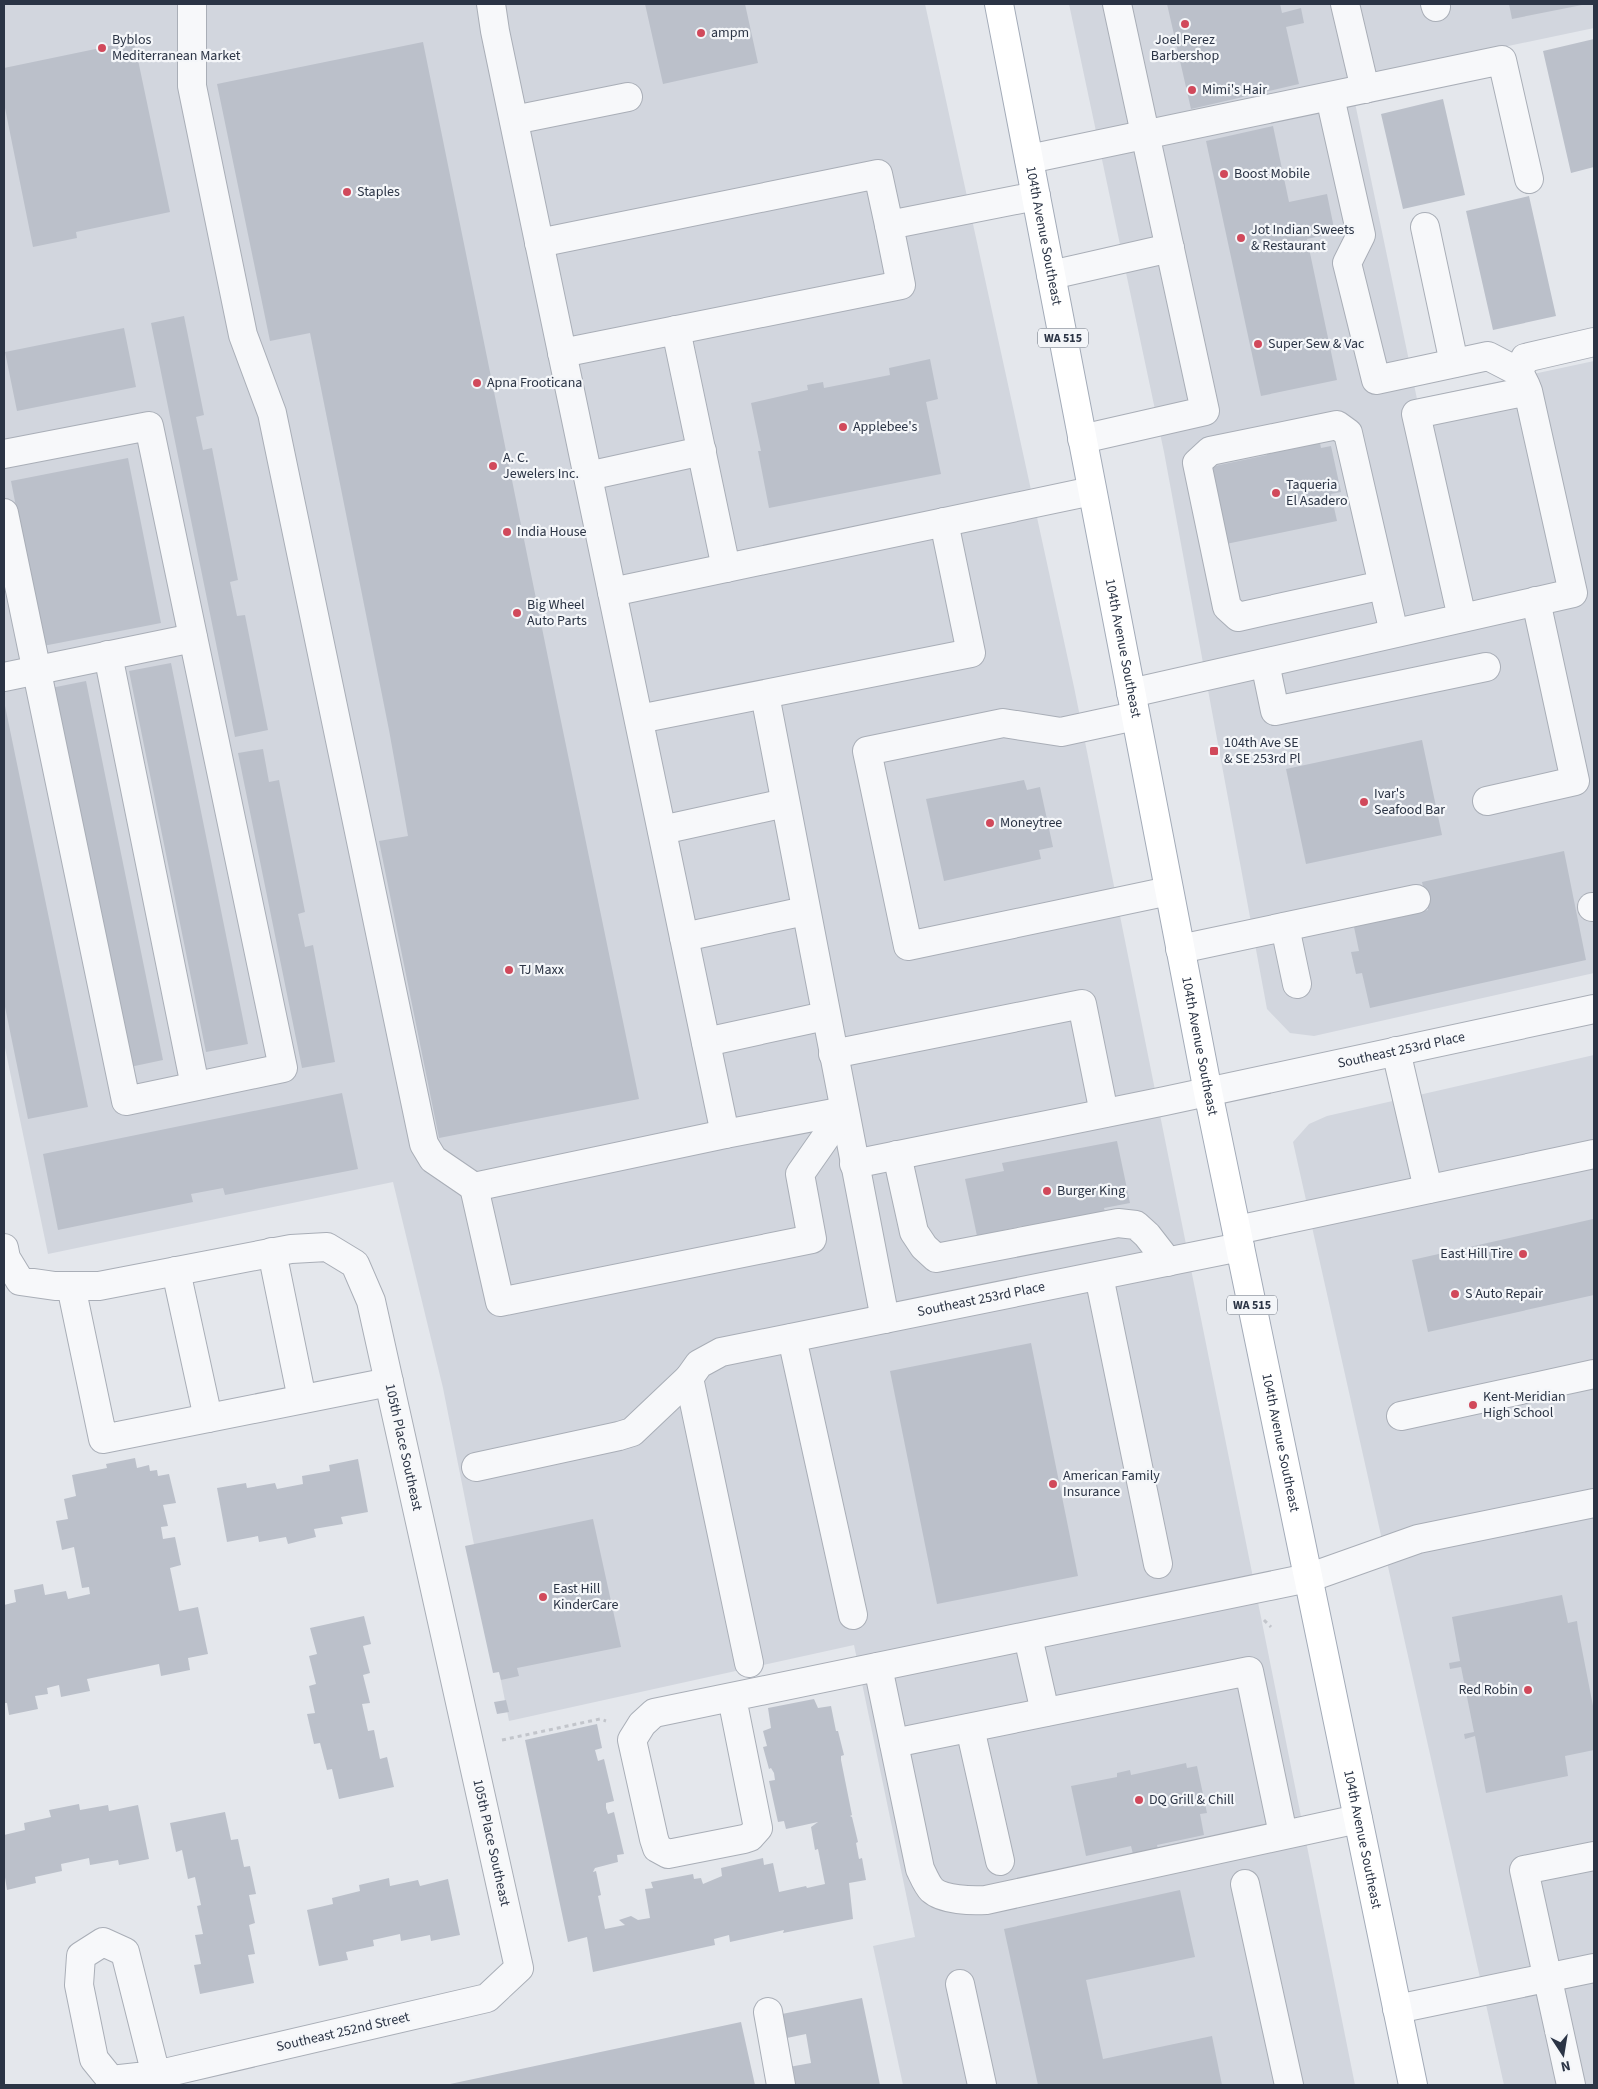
<svg xmlns="http://www.w3.org/2000/svg" width="1598" height="2089" viewBox="0 0 1598 2089" font-family="'Source Sans 3',sans-serif">
<rect width="100%" height="100%" fill="#e4e7ec"/>
<path fill="#d2d6de" d="M 4,4 L 925,4 L 1074,687 L 1355,2085 L 903,2085 L 873,1946 L 915,1937 L 854,1645 L 509,1721 L 443,1388 L 393,1182 L 48,1254 L 4,1043 Z
M 1069,4 L 1594,4 L 1594,28 L 1350,79 L 1417,399 L 1594,361 L 1594,973 L 1314,1036 L 1290,1033 L 1267,1009 L 1164,452 Z
M 1594,1055 L 1594,2085 L 1504,2085 L 1293,1142 L 1309,1124 L 1327,1116 Z"/>
<path fill="#bbc0ca" d="M 645,4 L 745,4 L 758,63 L 663,84 Z
M 1167,4 L 1280,4 L 1282,13 L 1301,8 L 1304,23 L 1286,27 L 1299,84 L 1191,109 Z
M 1509,4 L 1582,4 L 1582,5 L 1512,19 Z
M 1594,39 L 1594,167 L 1571,173 L 1543,51 Z
M 134,41 L 170,212 L 76,232 L 77,238 L 33,247 L 4,103 L 4,68 Z
M 423,42 L 556,697 L 639,1099 L 439,1138 L 379,841 L 408,836 L 389,730 L 310,333 L 270,341 L 217,84 Z
M 1443,99 L 1465,195 L 1403,209 L 1381,114 Z
M 1273,126 L 1289,202 L 1327,194 L 1335,233 L 1307,239 L 1337,380 L 1261,396 L 1206,141 Z
M 1529,196 L 1556,316 L 1493,330 L 1466,211 Z
M 184,316 L 204,415 L 196,417 L 203,450 L 212,448 L 238,580 L 230,582 L 237,616 L 245,615 L 268,730 L 235,737 L 151,323 Z
M 124,328 L 136,387 L 17,411 L 5,352 Z
M 930,359 L 938,399 L 926,402 L 941,474 L 769,508 L 758,451 L 761,451 L 751,403 L 808,390 L 807,385 L 823,382 L 824,388 L 890,375 L 889,368 Z
M 1320,443 L 1321,448 L 1331,446 L 1341,492 L 1331,494 L 1337,521 L 1226,544 L 1210,467 L 1267,455 L 1265,448 L 1282,445 L 1283,451 Z
M 128,458 L 161,623 L 43,646 L 11,481 Z
M 171,663 L 248,1044 L 206,1052 L 129,671 Z
M 86,681 L 163,1060 L 130,1067 L 51,688 Z
M 4,701 L 88,1107 L 28,1119 L 4,1002 Z
M 1422,740 L 1442,835 L 1306,864 L 1286,769 Z
M 263,749 L 269,782 L 279,780 L 305,912 L 298,914 L 305,947 L 313,945 L 335,1062 L 302,1068 L 238,753 Z
M 1024,780 L 1027,790 L 1040,787 L 1053,847 L 1039,850 L 1041,859 L 944,881 L 926,799 Z
M 1564,851 L 1586,960 L 1370,1008 L 1362,973 L 1356,974 L 1351,952 L 1359,951 L 1354,927 L 1428,910 L 1422,882 Z
M 342,1093 L 358,1169 L 225,1195 L 223,1188 L 191,1194 L 193,1202 L 58,1230 L 43,1154 Z
M 1117,1141 L 1130,1203 L 1104,1208 L 1106,1216 L 1024,1233 L 1022,1226 L 977,1236 L 965,1179 L 1004,1171 L 1002,1163 Z
M 1593,1219 L 1594,1295 L 1428,1332 L 1412,1260 Z
M 1031,1343 L 1078,1576 L 937,1604 L 890,1371 Z
M 135,1458 L 137,1468 L 149,1465 L 150,1471 L 157,1470 L 158,1476 L 169,1474 L 176,1503 L 163,1505 L 168,1526 L 161,1527 L 163,1539 L 175,1537 L 181,1565 L 170,1568 L 179,1611 L 198,1607 L 208,1654 L 188,1658 L 190,1670 L 161,1676 L 159,1664 L 87,1679 L 90,1691 L 61,1697 L 59,1685 L 47,1688 L 48,1694 L 35,1696 L 38,1709 L 9,1715 L 7,1703 L 4,1703 L 4,1605 L 16,1602 L 14,1590 L 43,1584 L 45,1595 L 66,1591 L 68,1599 L 90,1594 L 89,1587 L 82,1588 L 74,1547 L 62,1550 L 56,1521 L 68,1519 L 64,1499 L 76,1496 L 72,1475 L 107,1468 L 106,1464 Z
M 358,1459 L 368,1512 L 341,1517 L 343,1524 L 314,1529 L 316,1537 L 288,1544 L 286,1537 L 259,1542 L 258,1536 L 227,1542 L 217,1488 L 246,1483 L 247,1488 L 275,1483 L 277,1489 L 303,1484 L 302,1476 L 330,1471 L 329,1465 Z
M 593,1519 L 621,1647 L 517,1668 L 519,1676 L 501,1680 L 499,1672 L 493,1673 L 465,1546 Z
M 1562,1595 L 1568,1623 L 1577,1621 L 1578,1629 L 1594,1711 L 1594,1750 L 1565,1756 L 1568,1776 L 1486,1793 L 1475,1736 L 1465,1739 L 1464,1734 L 1474,1732 L 1461,1667 L 1450,1669 L 1449,1663 L 1460,1661 L 1452,1617 Z
M 364,1616 L 371,1644 L 363,1646 L 370,1673 L 363,1675 L 370,1703 L 362,1704 L 368,1731 L 374,1730 L 380,1759 L 387,1757 L 394,1787 L 339,1799 L 332,1769 L 327,1770 L 320,1743 L 314,1744 L 307,1714 L 315,1713 L 309,1686 L 316,1684 L 309,1656 L 317,1654 L 310,1628 Z
M 814,1699 L 818,1708 L 831,1706 L 836,1731 L 838,1731 L 844,1755 L 841,1756 L 841,1760 L 852,1815 L 850,1816 L 852,1817 L 858,1842 L 856,1843 L 859,1859 L 862,1858 L 866,1880 L 849,1883 L 853,1919 L 783,1933 L 784,1930 L 730,1942 L 729,1935 L 714,1939 L 715,1945 L 593,1972 L 587,1937 L 568,1942 L 525,1740 L 597,1724 L 602,1748 L 595,1750 L 598,1761 L 604,1759 L 614,1801 L 606,1803 L 606,1808 L 608,1814 L 614,1812 L 624,1854 L 617,1855 L 618,1862 L 595,1868 L 593,1872 L 596,1871 L 601,1895 L 598,1896 L 605,1929 L 625,1925 L 619,1920 L 631,1916 L 638,1920 L 650,1918 L 645,1889 L 653,1888 L 651,1882 L 693,1874 L 694,1879 L 701,1878 L 703,1884 L 722,1876 L 721,1868 L 763,1858 L 764,1865 L 773,1863 L 779,1892 L 806,1886 L 807,1888 L 825,1884 L 818,1849 L 815,1850 L 811,1827 L 818,1822 L 786,1829 L 784,1821 L 778,1822 L 769,1781 L 775,1780 L 774,1773 L 771,1768 L 769,1769 L 763,1747 L 767,1746 L 763,1731 L 771,1728 L 768,1708 Z
M 506,1700 L 509,1712 L 497,1714 L 494,1702 Z
M 1186,1763 L 1187,1768 L 1197,1766 L 1207,1813 L 1200,1814 L 1204,1835 L 1157,1845 L 1159,1853 L 1134,1858 L 1131,1846 L 1086,1856 L 1071,1786 L 1117,1777 L 1117,1773 L 1130,1770 L 1131,1775 Z
M 79,1804 L 80,1810 L 108,1805 L 109,1811 L 138,1805 L 149,1859 L 119,1865 L 118,1860 L 90,1865 L 89,1858 L 61,1864 L 62,1871 L 35,1877 L 36,1883 L 7,1890 L 4,1871 L 4,1835 L 25,1830 L 24,1823 L 51,1817 L 49,1810 Z
M 225,1812 L 231,1840 L 238,1839 L 244,1867 L 250,1866 L 256,1894 L 249,1895 L 255,1923 L 249,1925 L 255,1954 L 248,1955 L 254,1983 L 200,1994 L 194,1965 L 201,1964 L 195,1935 L 203,1934 L 197,1906 L 201,1905 L 195,1877 L 188,1879 L 182,1850 L 176,1852 L 170,1823 Z
M 389,1878 L 390,1886 L 418,1880 L 420,1886 L 448,1879 L 460,1935 L 431,1941 L 430,1935 L 401,1941 L 400,1934 L 373,1940 L 374,1946 L 346,1952 L 348,1960 L 319,1966 L 307,1910 L 333,1904 L 332,1898 L 360,1891 L 359,1885 Z
M 1180,1890 L 1195,1957 L 1086,1980 L 1103,2059 L 1212,2036 L 1222,2085 L 1038,2085 L 1004,1929 Z
M 862,1998 L 880,2085 L 793,2085 L 789,2067 L 811,2063 L 806,2034 L 782,2039 L 777,2015 Z
M 741,2022 L 755,2085 L 450,2085 L 450,2084 Z"/>
<g fill="none" stroke-linecap="round" stroke-linejoin="round">
<g stroke="#a9aeb7" stroke-width="30">
<g id="minor">
<path d="M 192,4 L 192,86 L 243,335 L 272,413 L 424,1144 L 433,1159 L 474,1187 L 725,1134"/>
<path d="M 491,4 L 495,31 L 725,1134 L 844,1111"/>
<path d="M 1345,4 L 1365,89"/>
<path d="M 1435,4 L 1436,7"/>
<path d="M 1330,97 L 1361,235 L 1347,263 L 1376,380 L 1488,356 L 1519,372"/>
<path d="M 514,120 L 628,97"/>
<path d="M 1029,159 L 1502,60 L 1529,179"/>
<path d="M 1425,227 L 1454,363"/>
<path d="M 539,243 L 878,174 L 889,225"/>
<path d="M 1051,275 L 1170,248"/>
<path d="M 676,330 L 726,568"/>
<path d="M 562,353 L 901,285 L 889,225 L 1036,196"/>
<path d="M 1526,386 L 1519,372 L 1525,358 L 1594,342"/>
<path d="M 1082,439 L 1205,411 L 1117,4"/>
<path d="M 4,454 L 149,426 L 283,1068 L 126,1101 L 4,513"/>
<path d="M 588,476 L 702,451"/>
<path d="M 1383,585 L 1238,617 L 1227,607 L 1197,463 L 1210,451 L 1337,425 L 1348,433 L 1394,633"/>
<path d="M 612,592 L 1092,491"/>
<path d="M 108,655 L 195,1086"/>
<path d="M 1265,663 L 1275,711 L 1486,667"/>
<path d="M 4,677 L 193,638"/>
<path d="M 1131,693 L 1573,593 L 1528,391 L 1416,414 L 1462,618"/>
<path d="M 765,695 L 885,1319"/>
<path d="M 1135,716 L 1061,732 L 1003,723 L 867,751 L 908,946 L 1169,891"/>
<path d="M 639,719 L 971,653 L 944,522"/>
<path d="M 1487,801 L 1575,781 L 1536,601"/>
<path d="M 662,830 L 785,803"/>
<path d="M 1592,907 L 1594,907"/>
<path d="M 1285,927 L 1297,984"/>
<path d="M 684,937 L 805,911"/>
<path d="M 1180,949 L 1416,899"/>
<path d="M 706,1042 L 825,1016"/>
<path d="M 1396,1051 L 1428,1189"/>
<path d="M 833,1054 L 1082,1004 L 1104,1113"/>
<path d="M 897,1155 L 914,1232 L 924,1247 L 936,1258 L 1118,1223 L 1136,1225 L 1147,1235 L 1168,1262"/>
<path id="s1" d="M 854,1164 L 1165,1101 L 1594,1009"/>
<path d="M 474,1187 L 500,1302 L 812,1239 L 800,1174 L 844,1111"/>
<path d="M 1237,1230 L 1594,1154"/>
<path id="s2" d="M 4,1248 L 6,1258 L 20,1281 L 55,1286 L 99,1286 L 291,1249 L 327,1247 L 355,1264 L 371,1301 L 519,1968 L 487,1998 L 156,2075 L 111,2080 L 94,2059 L 79,1985 L 81,1956 L 103,1942 L 125,1952 L 156,2075"/>
<path d="M 272,1252 L 302,1399"/>
<path d="M 176,1271 L 208,1418"/>
<path d="M 1099,1276 L 1158,1564"/>
<path d="M 71,1286 L 103,1439 L 389,1382"/>
<path d="M 792,1338 L 853,1615"/>
<path d="M 1401,1416 L 1594,1374"/>
<path d="M 476,1467 L 619,1436 L 632,1432 L 689,1378"/>
<path d="M 1028,1637 L 1045,1712"/>
<path id="s3" d="M 749,1663 L 689,1378 L 699,1364 L 721,1352 L 1240,1247"/>
<path d="M 878,1667 L 920,1869 C 923,1875 927,1885 932,1890 C 943,1900 972,1901 986,1900 L 1358,1819"/>
<path d="M 732,1698 L 758,1828 L 750,1837 L 744,1839 L 668,1854 L 657,1848 L 654,1839 L 632,1740 L 642,1724 L 654,1713 L 1308,1578 L 1418,1539 L 1594,1503"/>
<path d="M 970,1728 L 1000,1861"/>
<path d="M 894,1743 L 1249,1671 L 1283,1834"/>
<path d="M 1245,1884 L 1289,2085"/>
<path d="M 960,1984 L 982,2085"/>
<path d="M 1397,2009 L 1594,1968"/>
<path d="M 768,2012 L 781,2085"/>
<path d="M 1571,2085 L 1524,1870 L 1594,1856"/>
</g>
</g>
<g stroke="#a3abb8" stroke-width="30">
<g id="major">
<path id="s4" d="M 999,4 L 1208,1092 L 1413,2085"/>
</g>
</g>
<path stroke="#c2c5cb" stroke-width="3" stroke-dasharray="4 4" stroke-linecap="butt" d="M 1264,1620 L 1271,1627
M 502,1740 L 600,1719 L 606,1721"/>
<use href="#minor" stroke="#f7f8fa" stroke-width="28"/>
<use href="#major" stroke="#fff" stroke-width="28"/>
</g>
<g fill="#d1495b" stroke="#f4f6f9" stroke-width="2">
<circle cx="1185" cy="24" r="5"/>
<circle cx="701" cy="33" r="5"/>
<circle cx="102" cy="48" r="5"/>
<circle cx="1192" cy="90" r="5"/>
<circle cx="1224" cy="174" r="5"/>
<circle cx="347" cy="192" r="5"/>
<circle cx="1241" cy="238" r="5"/>
<circle cx="1258" cy="344" r="5"/>
<circle cx="477" cy="383" r="5"/>
<circle cx="843" cy="427" r="5"/>
<circle cx="493" cy="466" r="5"/>
<circle cx="1276" cy="493" r="5"/>
<circle cx="507" cy="532" r="5"/>
<circle cx="517" cy="613" r="5"/>
<rect x="1209" y="746" width="10" height="10" rx="2.5"/>
<circle cx="1364" cy="802" r="5"/>
<circle cx="990" cy="823" r="5"/>
<circle cx="509" cy="970" r="5"/>
<circle cx="1047" cy="1191" r="5"/>
<circle cx="1523" cy="1254" r="5"/>
<circle cx="1455" cy="1294" r="5"/>
<circle cx="1473" cy="1405" r="5"/>
<circle cx="1053" cy="1484" r="5"/>
<circle cx="543" cy="1597" r="5"/>
<circle cx="1528" cy="1690" r="5"/>
<circle cx="1139" cy="1800" r="5"/>
</g>
<g text-anchor="middle" dominant-baseline="central" stroke-width="4.5" stroke-linejoin="round" paint-order="stroke">
<g fill="#f4f6f9" stroke="#676e7b" stroke-width="1">
<rect x="1038" y="328.5" width="50" height="19" rx="4"/>
<rect x="1227" y="1295.5" width="50" height="19" rx="4"/>
</g>
<g font-size="12" font-weight="bold" fill="#2b3445">
<text x="1063" y="338">WA 515</text>
<text x="1252" y="1305">WA 515</text>
</g>
<g font-size="14" fill="#2b3445" stroke="#f4f6f9" text-anchor="start">
<text x="711" y="33">ampm</text>
<text x="112" y="40">Byblos<tspan x="112" dy="16">Mediterranean Market</tspan></text>
<text x="1185" y="40" text-anchor="middle">Joel Perez<tspan x="1185" dy="16">Barbershop</tspan></text>
<text x="1202" y="90">Mimi's Hair</text>
<text x="1234" y="174">Boost Mobile</text>
<text x="357" y="192">Staples</text>
<text x="1251" y="230">Jot Indian Sweets<tspan x="1251" dy="16">&amp; Restaurant</tspan></text>
<text x="1268" y="344">Super Sew &amp; Vac</text>
<text x="487" y="383">Apna Frooticana</text>
<text x="853" y="427">Applebee's</text>
<text x="503" y="458">A. C.<tspan x="503" dy="16">Jewelers Inc.</tspan></text>
<text x="1286" y="485">Taqueria<tspan x="1286" dy="16">El Asadero</tspan></text>
<text x="517" y="532">India House</text>
<text x="527" y="605">Big Wheel<tspan x="527" dy="16">Auto Parts</tspan></text>
<text x="1224" y="743">104th Ave SE<tspan x="1224" dy="16">&amp; SE 253rd Pl</tspan></text>
<text x="1374" y="794">Ivar's<tspan x="1374" dy="16">Seafood Bar</tspan></text>
<text x="1000" y="823">Moneytree</text>
<text x="519" y="970">TJ Maxx</text>
<text x="1057" y="1191">Burger King</text>
<text x="1513" y="1254" text-anchor="end">East Hill Tire</text>
<text x="1465" y="1294">S Auto Repair</text>
<text x="1483" y="1397">Kent-Meridian<tspan x="1483" dy="16">High School</tspan></text>
<text x="1063" y="1476">American Family<tspan x="1063" dy="16">Insurance</tspan></text>
<text x="553" y="1589">East Hill<tspan x="553" dy="16">KinderCare</tspan></text>
<text x="1518" y="1690" text-anchor="end">Red Robin</text>
<text x="1149" y="1800">DQ Grill &amp; Chill</text>
</g>
<g font-size="14" fill="#2b3445" stroke="#f4f6f9">
<text stroke="none"><textPath href="#s4" startOffset="236">104th Avenue Southeast</textPath></text>
<text stroke="none"><textPath href="#s4" startOffset="656">104th Avenue Southeast</textPath></text>
<text stroke="none"><textPath href="#s4" startOffset="1061">104th Avenue Southeast</textPath></text>
<text stroke="none"><textPath href="#s1" startOffset="559">Southeast 253rd Place</textPath></text>
<text stroke="none"><textPath href="#s3" startOffset="599">Southeast 253rd Place</textPath></text>
<text stroke="none"><textPath href="#s4" startOffset="1466">104th Avenue Southeast</textPath></text>
<text stroke="none"><textPath href="#s2" startOffset="571">105th Place Southeast</textPath></text>
<text stroke="none"><textPath href="#s4" startOffset="1871">104th Avenue Southeast</textPath></text>
<text stroke="none"><textPath href="#s2" startOffset="976">105th Place Southeast</textPath></text>
<text transform="translate(343 2032) rotate(-13)">Southeast 252nd Street</text>
</g>
</g>
<rect width="1598" height="2089" fill="none" stroke="#2b3445" stroke-width="10"/>
<g transform="translate(1563 2054) rotate(168)" stroke="#f4f6f9" stroke-width="4" paint-order="stroke">
<path d="M0-4L9 19L0 12L-9 19Z" fill="#2b3445"/>
<text y="-8" font-size="14" font-weight="bold" text-anchor="middle" fill="#2b3445">N</text>
</g>
</svg>
